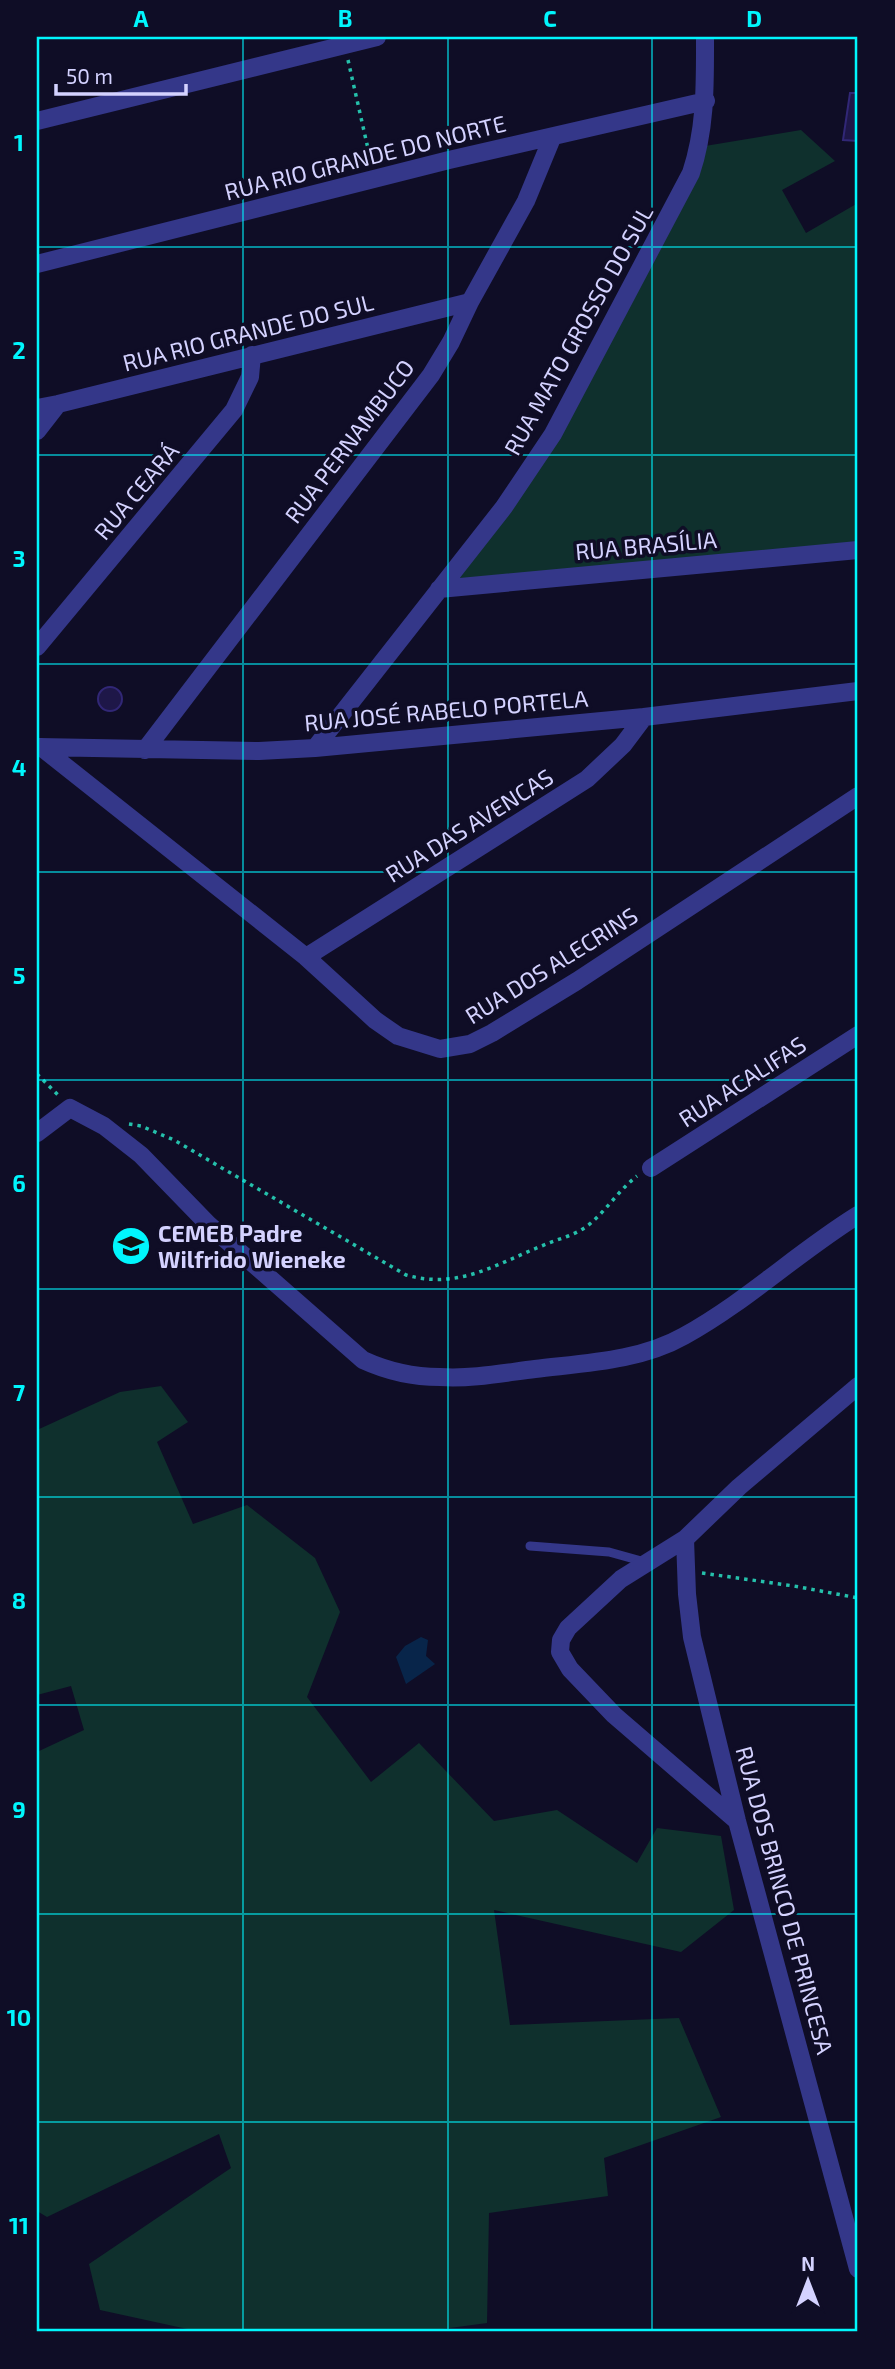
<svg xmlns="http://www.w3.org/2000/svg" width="895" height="2369" viewBox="0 0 895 2369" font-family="'Exo 2',sans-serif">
<rect width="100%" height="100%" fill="#0f0d26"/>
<path fill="#0f302d" d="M 801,130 L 835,161 L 782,190 L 806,233 L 858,203 L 858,550 L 439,589 L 590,367 L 699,147 Z
M 161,1386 L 188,1422 L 157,1442 L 193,1524 L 247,1505 L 315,1558 L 340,1612 L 307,1697 L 371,1782 L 419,1743 L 494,1821 L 557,1810 L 637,1863 L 657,1828 L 721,1836 L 734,1910 L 681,1952 L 494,1910 L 510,2025 L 679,2018 L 721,2117 L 604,2158 L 608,2196 L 489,2213 L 487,2323 L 420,2332 L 201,2332 L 100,2310 L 89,2264 L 231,2168 L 219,2134 L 47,2217 L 37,2211 L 37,1752 L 84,1730 L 71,1686 L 37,1695 L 37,1430 L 120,1392 Z"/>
<path fill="#08254a" d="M 421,1637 L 428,1640 L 426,1656 L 435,1664 L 406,1684 L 396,1657 L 405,1646 Z"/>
<path fill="#1e1748" stroke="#312776" stroke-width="2" d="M 850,93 L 858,93 L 858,141 L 843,140 Z
M98 699a12 12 0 1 1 24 0a12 12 0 1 1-24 0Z"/>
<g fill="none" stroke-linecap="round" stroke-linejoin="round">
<path stroke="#25c0ab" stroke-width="3.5" stroke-dasharray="3.5 5" stroke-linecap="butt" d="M 348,60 L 371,162
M 37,1074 L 60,1097
M 129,1124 L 141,1126 L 174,1140 L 406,1275 C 459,1290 496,1264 544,1245 C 560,1238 578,1235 592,1222 C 608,1208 620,1189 637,1176
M 702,1573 L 794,1586 L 858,1598"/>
<path stroke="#343789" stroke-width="9" d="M 530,1546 L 609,1552 L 645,1562"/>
<path stroke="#343789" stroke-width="18" d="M 37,121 L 377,37
M 37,264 L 449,160 L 706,101
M 37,408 L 58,404 L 470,302
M 37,431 L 58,404
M 439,589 L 858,550
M 37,647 L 234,410 L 250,377 L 252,355
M 39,747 L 259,751 L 315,748 L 644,717 L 858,691
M 41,747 L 306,957 L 375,1020 L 398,1036 L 440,1049 L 470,1044 L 492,1033 L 577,981 L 858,796
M 315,748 L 504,507 L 553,434 L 691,173 C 706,128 705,84 705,37
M 145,750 L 431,375 L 451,342 L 470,302 L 526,201 L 552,138
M 306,957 L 587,779 L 623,745 L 644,717
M 37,1133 L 70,1108 L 104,1126 L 141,1155 L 208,1224 L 363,1360 C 387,1371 413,1377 440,1377 C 472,1379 503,1373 535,1369 C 584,1363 640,1361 684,1336 C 746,1302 798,1252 858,1215
M 651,1168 L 858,1035
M 685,1539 L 687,1594 L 692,1637 L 737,1821 L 858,2269
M 737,1821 L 614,1715 L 570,1669 L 560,1652 L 561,1640 L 568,1628 L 621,1579 L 685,1539 L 739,1487 L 858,1386"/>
</g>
<path fill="none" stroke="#00f6fd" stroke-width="2" stroke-opacity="0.55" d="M 243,37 L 243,2332M 448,37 L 448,2332M 652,37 L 652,2332M 37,247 L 858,247M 37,455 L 858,455M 37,664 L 858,664M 37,872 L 858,872M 37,1080 L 858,1080M 37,1289 L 858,1289M 37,1497 L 858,1497M 37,1705 L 858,1705M 37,1914 L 858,1914M 37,2122 L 858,2122"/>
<defs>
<g id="school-disc" transform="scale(2.0125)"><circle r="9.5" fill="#00f6fd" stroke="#0f0d26"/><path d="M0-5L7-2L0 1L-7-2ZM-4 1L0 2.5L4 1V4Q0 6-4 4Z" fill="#111"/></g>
</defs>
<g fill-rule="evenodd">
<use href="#school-disc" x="131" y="1246"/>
</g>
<g text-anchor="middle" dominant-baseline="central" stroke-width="7" stroke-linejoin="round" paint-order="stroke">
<g font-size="23" fill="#d4d2ff" stroke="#0f0d26">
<text transform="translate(365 157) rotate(-14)">RUA RIO GRANDE DO NORTE</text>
<text transform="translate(578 330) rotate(-61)">RUA MATO GROSSO DO SUL</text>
<text transform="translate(248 332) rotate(-14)">RUA RIO GRANDE DO SUL</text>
<text transform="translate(349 441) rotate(-53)">RUA PERNAMBUCO</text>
<text transform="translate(136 491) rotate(-50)">RUA CEARÁ</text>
<text transform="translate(646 545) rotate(-5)">RUA BRASÍLIA</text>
<text transform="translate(446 710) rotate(-5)">RUA JOSÉ RABELO PORTELA</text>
<text transform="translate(469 825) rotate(-32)">RUA DAS AVENCAS</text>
<text transform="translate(551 965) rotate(-32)">RUA DOS ALECRINS</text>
<text transform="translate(742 1081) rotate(-33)">RUA ACALIFAS</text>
<text transform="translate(785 1900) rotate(75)">RUA DOS BRINCO DE PRINCESA</text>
</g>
<g font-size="23" font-weight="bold" fill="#d4d2ff" stroke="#0f0d26" text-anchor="start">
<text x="158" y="1233">CEMEB Padre<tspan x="158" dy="26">Wilfrido Wieneke</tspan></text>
</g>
</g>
<rect width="895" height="2369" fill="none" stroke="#0f0d26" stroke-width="77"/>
<g transform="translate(808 2281)" stroke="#0f0d26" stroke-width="5" paint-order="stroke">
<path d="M0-5L12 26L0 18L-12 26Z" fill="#d4d2ff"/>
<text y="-10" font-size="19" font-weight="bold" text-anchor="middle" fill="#d4d2ff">N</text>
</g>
<path d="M56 84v10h130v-10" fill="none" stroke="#d4d2ff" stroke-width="3.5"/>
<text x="66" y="84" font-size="21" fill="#d4d2ff" stroke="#0f0d26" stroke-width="5" paint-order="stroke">50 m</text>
<rect x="38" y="38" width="818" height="2292" fill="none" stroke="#00f6fd" stroke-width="2.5"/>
<g font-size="23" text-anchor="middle" font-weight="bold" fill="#00f6fd">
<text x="141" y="27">A</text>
<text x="345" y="27">B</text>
<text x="550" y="27">C</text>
<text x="754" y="27">D</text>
<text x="19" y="151">1</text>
<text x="19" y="359">2</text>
<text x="19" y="567">3</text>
<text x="19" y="776">4</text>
<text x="19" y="984">5</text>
<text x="19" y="1192">6</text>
<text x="19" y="1401">7</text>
<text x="19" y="1609">8</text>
<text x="19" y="1818">9</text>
<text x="19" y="2026">10</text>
<text x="19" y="2234">11</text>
</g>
</svg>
